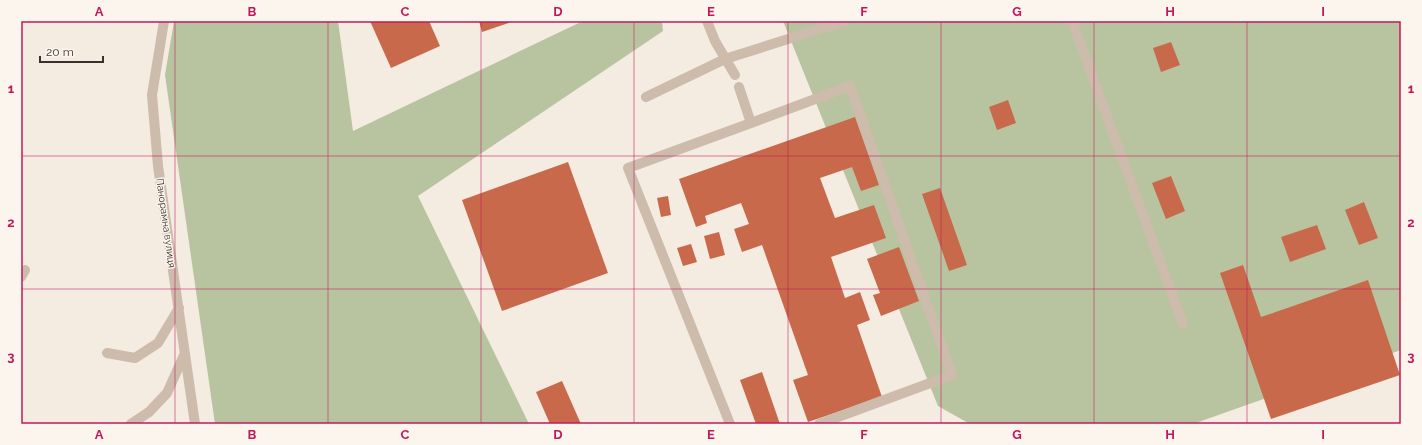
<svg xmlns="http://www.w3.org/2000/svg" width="1422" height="445" viewBox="0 0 1422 445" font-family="Raleway,sans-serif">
<rect width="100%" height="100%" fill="#f4ebe1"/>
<path fill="#b8c4a0" d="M 174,21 L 338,21 L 353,131 L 583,21 L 662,21 L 663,31 L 418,196 L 529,424 L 215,424 L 165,75 Z
M 783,21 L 1401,21 L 1401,350 L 1193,424 L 970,424 L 938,406 Z"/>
<path fill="#c8694b" d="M 370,21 L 429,21 L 440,46 L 391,68 Z
M 479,21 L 514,21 L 482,32 Z
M 1171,42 L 1180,65 L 1161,72 L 1153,48 Z
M 1008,100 L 1016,123 L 997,130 L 989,107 Z
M 855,117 L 879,185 L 861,191 L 852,167 L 820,178 L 835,218 L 874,205 L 886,238 L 831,257 L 845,298 L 860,292 L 870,320 L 857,325 L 882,397 L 808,422 L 793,380 L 808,375 L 762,245 L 742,252 L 734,229 L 749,224 L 741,203 L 705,216 L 707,223 L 696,227 L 679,179 Z
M 568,162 L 608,273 L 502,311 L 462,200 Z
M 1171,176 L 1185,211 L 1166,219 L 1152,183 Z
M 940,188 L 967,265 L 949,271 L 922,194 Z
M 668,196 L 671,215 L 661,217 L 657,198 Z
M 1364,202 L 1378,238 L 1359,245 L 1345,210 Z
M 1317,225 L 1326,249 L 1290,262 L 1281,237 Z
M 719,232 L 725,255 L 710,259 L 704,236 Z
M 691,244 L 697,262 L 683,266 L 677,248 Z
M 899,247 L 919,301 L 881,316 L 873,295 L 880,293 L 867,259 Z
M 1243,265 L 1261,317 L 1368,280 L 1400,375 L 1271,419 L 1220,273 Z
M 762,372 L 780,424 L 756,424 L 740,380 Z
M 562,381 L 581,424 L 550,424 L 536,392 Z"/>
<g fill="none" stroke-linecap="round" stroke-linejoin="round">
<path stroke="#cdbbac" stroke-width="10" d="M 164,21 L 152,95 L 158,166 L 195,424
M 707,21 L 715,41 L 735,75
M 1072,21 L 1183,324
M 739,87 L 751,123 L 850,86 L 952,375 L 819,424
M 646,97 L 725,59 L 845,21
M 21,277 L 25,270
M 107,353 L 135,358 L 158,343 L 179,308
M 131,424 L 149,412 L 167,393 L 185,353
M 730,424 L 628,168 L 751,123"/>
</g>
<path fill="none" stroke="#c2185b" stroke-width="1" stroke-opacity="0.55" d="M 175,21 L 175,424M 328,21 L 328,424M 481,21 L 481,424M 634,21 L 634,424M 788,21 L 788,424M 941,21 L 941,424M 1094,21 L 1094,424M 1247,21 L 1247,424M 21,156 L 1401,156M 21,289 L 1401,289"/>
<g text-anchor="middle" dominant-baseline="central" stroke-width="3" stroke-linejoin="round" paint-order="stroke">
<g font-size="10" fill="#3b302b" stroke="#fbf5ee">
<text transform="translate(166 223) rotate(82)">Панорамна вулиця</text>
</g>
</g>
<rect width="1422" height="445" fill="none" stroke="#fbf5ee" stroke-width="44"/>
<path d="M40 56v6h63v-6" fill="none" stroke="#3b302b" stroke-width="2"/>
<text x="46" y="56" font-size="12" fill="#3b302b" stroke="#fbf5ee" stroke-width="3" paint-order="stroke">20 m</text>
<rect x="22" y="22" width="1378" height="401" fill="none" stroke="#c2185b" stroke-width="1.5"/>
<g font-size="13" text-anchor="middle" font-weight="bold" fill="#c2185b">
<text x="99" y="16">A</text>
<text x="252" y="16">B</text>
<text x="405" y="16">C</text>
<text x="558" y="16">D</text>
<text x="711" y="16">E</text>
<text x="864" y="16">F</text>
<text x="1017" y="16">G</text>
<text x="1170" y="16">H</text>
<text x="1323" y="16">I</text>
<text x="11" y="93">1</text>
<text x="1411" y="93">1</text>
<text x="11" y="227">2</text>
<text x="1411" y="227">2</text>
<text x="11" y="361">3</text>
<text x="1411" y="361">3</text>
<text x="99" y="439">A</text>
<text x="252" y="439">B</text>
<text x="405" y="439">C</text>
<text x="558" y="439">D</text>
<text x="711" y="439">E</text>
<text x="864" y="439">F</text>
<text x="1017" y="439">G</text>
<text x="1170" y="439">H</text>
<text x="1323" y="439">I</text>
</g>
</svg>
